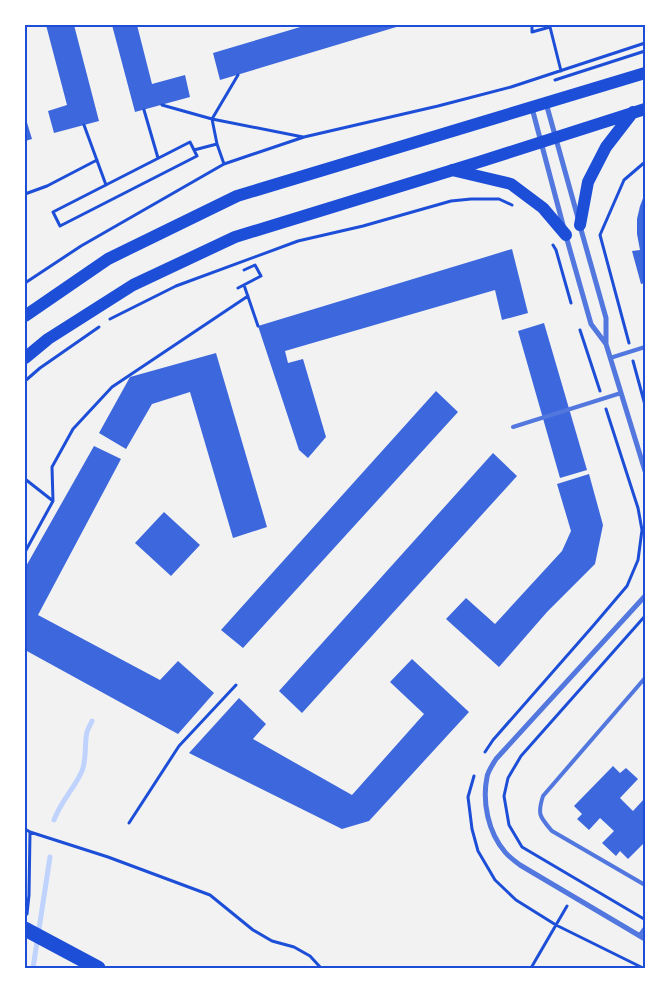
<svg xmlns="http://www.w3.org/2000/svg" width="670" height="993" viewBox="0 0 670 993" font-family="'Noto Sans',sans-serif">
<rect width="100%" height="100%" fill="#f2f2f2"/>
<g fill="none" stroke-linecap="round" stroke-linejoin="round">
<path stroke="#bfd3fe" stroke-width="5" d="M 54,820 C 61,801 74,789 82,771 C 87,759 84,745 87,732 C 88,728 91,724 92,721
M 33,968 L 50,857"/>
</g>
<path fill="#3d67dc" d="M 46,25 L 74,25 L 99,121 L 54,133 L 48,111 L 67,105 Z
M 112,25 L 137,25 L 152,84 L 185,75 L 190,97 L 135,112 Z
M 307,25 L 403,25 L 220,80 L 213,53 Z
M 25,116 L 32,139 L 25,141 Z
M 645,193 L 645,283 L 641,284 L 632,251 L 640,250 L 637,234 L 637,219 L 640,206 Z
M 512,249 L 528,313 L 502,320 L 495,290 L 285,351 L 288,363 L 303,359 L 326,437 L 308,458 L 299,450 L 258,326 Z
M 544,323 L 587,470 L 560,478 L 518,331 Z
M 216,353 L 267,527 L 233,538 L 190,392 L 152,404 L 126,449 L 99,433 L 130,377 Z
M 436,391 L 458,412 L 243,648 L 221,630 Z
M 94,446 L 121,459 L 38,615 L 160,680 L 178,661 L 214,693 L 178,734 L 25,650 L 25,568 Z
M 493,453 L 517,476 L 302,713 L 279,691 Z
M 589,474 L 603,525 L 595,564 L 547,612 L 499,667 L 446,619 L 466,598 L 495,624 L 562,551 L 571,531 L 557,484 Z
M 164,512 L 200,545 L 171,576 L 135,543 Z
M 412,659 L 469,712 L 369,821 L 342,829 L 189,753 L 239,698 L 266,724 L 253,739 L 352,795 L 424,714 L 390,682 Z
M 613,766 L 620,773 L 626,768 L 638,779 L 620,798 L 633,811 L 645,798 L 645,842 L 628,859 L 620,851 L 616,856 L 602,843 L 614,831 L 600,818 L 589,830 L 577,819 L 582,814 L 574,806 Z"/>
<g fill="none" stroke-linecap="round" stroke-linejoin="round">
<path stroke="#1d4ed8" stroke-width="3" d="M 532,25 L 532,32 L 550,27 L 561,71
M 555,80 L 645,51
M 162,105 L 212,119 L 303,137
M 144,110 L 158,158
M 84,125 L 106,185
M 190,142 L 197,156 L 60,226 L 53,212 Z
M 217,144 L 224,164
M 194,150 L 217,144 L 212,119 L 238,75
M 25,194 L 47,186 L 97,160
M 553,245 L 556,250 L 571,303
M 25,283 L 81,246 L 224,164 L 304,137 L 438,106 L 511,87 L 645,43
M 244,285 L 258,326
M 238,288 L 261,276 L 255,265 L 244,270
M 110,319 L 176,286 L 298,241 L 363,226 L 451,201 L 471,199 L 499,199 L 512,205
M 580,330 L 600,391
M 629,343 L 600,235 L 624,180 L 645,162
M 633,361 L 645,405
M 25,381 L 40,368 L 99,327
M 25,479 L 53,501
M 25,552 L 53,501 L 52,467 L 73,429 L 112,387 L 248,296
M 485,752 L 493,740 L 593,626 L 627,586 L 638,560 L 642,530 L 638,508 L 606,409
M 474,776 L 468,797 L 472,829 L 478,851 L 495,880 L 516,900 L 556,925 L 643,968
M 129,823 L 179,746 L 236,685
M 25,829 L 30,832 L 108,857 L 210,895 L 253,930 L 272,941 L 294,947 L 310,956 L 321,968
M 27,914 L 29,895 L 30,832
M 644,919 L 522,847 L 509,825 L 504,796 L 508,778 L 521,756 L 645,616
M 531,968 L 567,906"/>
<path stroke="#5277de" stroke-width="4" d="M 610,358 L 645,347
M 513,427 L 621,393
M 645,678 L 543,796 C 537,815 540,817 552,831 L 645,885
M 639,936 L 645,928"/>
<path stroke="#5277de" stroke-width="5" d="M 546,103 L 578,218
M 532,108 L 563,225
M 580,226 L 606,318 L 606,344 L 645,471
M 566,236 L 591,324 L 606,344
M 645,596 L 496,759 C 493,764 488,771 487,777 C 482,802 488,832 505,852 C 509,857 515,861 520,865 L 645,939"/>
<path stroke="#1d4ed8" stroke-width="12" d="M 452,170 L 511,184 L 543,208 L 566,235
M 580,225 L 588,182 L 606,147 L 633,112
M 25,316 L 108,259 L 237,196 L 645,73
M 25,358 L 48,339 L 133,285 L 235,237 L 479,162 L 645,109"/>
<path stroke="#1d4ed8" stroke-width="15" d="M 25,929 L 98,968"/>
</g>
<rect width="670" height="993" fill="none" stroke="#ffffff" stroke-width="52"/>
<rect x="26" y="26" width="618" height="941" fill="none" stroke="#1d4ed8" stroke-width="2"/>
</svg>
